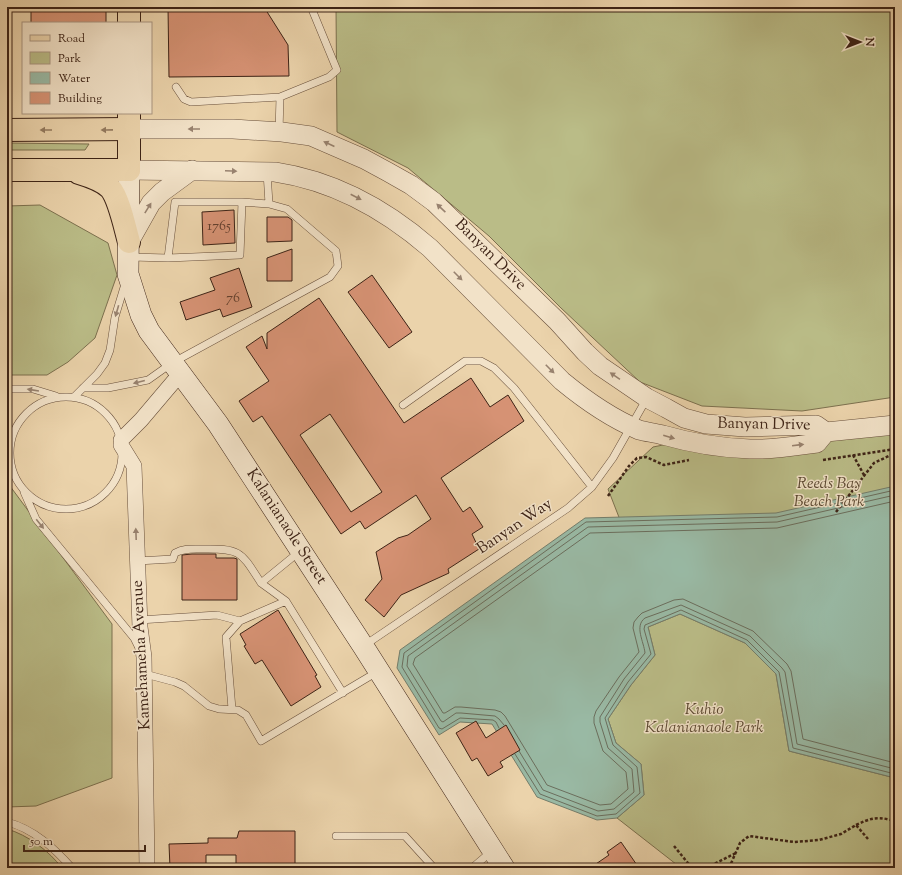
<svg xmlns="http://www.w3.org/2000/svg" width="902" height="875" viewBox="0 0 902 875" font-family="'Sorts Mill Goudy',serif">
<rect width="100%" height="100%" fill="#ebd3ab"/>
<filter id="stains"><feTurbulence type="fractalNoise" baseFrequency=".005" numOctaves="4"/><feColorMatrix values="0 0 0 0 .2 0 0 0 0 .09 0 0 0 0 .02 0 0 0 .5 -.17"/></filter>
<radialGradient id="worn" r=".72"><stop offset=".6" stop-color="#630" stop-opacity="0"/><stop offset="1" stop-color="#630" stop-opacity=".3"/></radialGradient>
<path fill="#babc87" stroke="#7c704e" d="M 336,7 L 895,7 L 895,397 L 802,411 L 702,406 L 640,382 L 561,308 L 489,236 L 408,168 L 337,132 Z
M 7,143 L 89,144 L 85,150 L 7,150 Z
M 40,205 L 108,243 L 117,275 L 95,338 L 68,362 L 47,375 L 7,375 L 7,206 Z
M 895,429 L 895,486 L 867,539 L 622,525 L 608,489 L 653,447 L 683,441 L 707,445 Z
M 7,482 L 112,624 L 112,778 L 36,806 L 7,807 Z
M 680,614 L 745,643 L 776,674 L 789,751 L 895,778 L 895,868 L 681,868 L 617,818 L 644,795 L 641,764 L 616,743 L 608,719 L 631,685 L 655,655 L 648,627 Z
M 7,829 C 28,835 49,851 62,868 L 7,868 Z"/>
<path fill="#99b9a4" stroke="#747d6b" d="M 895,486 L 895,778 L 789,751 L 776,674 L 745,643 L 680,614 L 648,627 L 655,655 L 631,685 L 608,719 L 616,743 L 641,764 L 644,795 L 617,818 L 597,820 L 537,797 L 492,724 L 460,722 L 439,735 L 397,668 L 400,650 L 585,518 L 776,513 Z"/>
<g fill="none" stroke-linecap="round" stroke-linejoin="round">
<path stroke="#6b6e5d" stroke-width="1" d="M 895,501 L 777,528 L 590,533 L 415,658 L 413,664 L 443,713 L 445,713 L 455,707 L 461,707 L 495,710 L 501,712 L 505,716 L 547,785 L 600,805 L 611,804 L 628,789 L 626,772 L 603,751 L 594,723 L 594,717 L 596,711 L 619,677 L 639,652 L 633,628 L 634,622 L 638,617 L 642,613 L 674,600 L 683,599 L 753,631 L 787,664 L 791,671 L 803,739 L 895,763
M 504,725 L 499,719 L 495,716 L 461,713 L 456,713 L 443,722 L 441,721 L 407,666 L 408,656 L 588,527 L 777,522 L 895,495
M 499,728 L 496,722 L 493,720 L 460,718 L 442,729 L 439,728 L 402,667 L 404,653 L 586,522 L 777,517 L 895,490
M 519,751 L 543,790 L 598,811 L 614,809 L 634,792 L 632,769 L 608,748 L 600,722 L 600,717 L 624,679 L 645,653 C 644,642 634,626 645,618 L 681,605 L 750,636 L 782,668 L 785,672 L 797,744 L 895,769
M 515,754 L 540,794 L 597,816 L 616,814 L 640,793 L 637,767 L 613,745 L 605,718 L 628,682 L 651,654 L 644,629 L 645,625 L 681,610 L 747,640 L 779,672 L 793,748 L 895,774"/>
</g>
<path fill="#d69274" stroke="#3d2316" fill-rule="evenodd" d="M 31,7 L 106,7 L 106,23 L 31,23 Z
M 168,7 L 264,7 L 288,45 L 289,76 L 169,77 Z
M 234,210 L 235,243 L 203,245 L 202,212 Z
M 267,217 L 288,217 L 292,220 L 292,241 L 267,242 Z
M 292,249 L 292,281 L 267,281 L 267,258 Z
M 239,268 L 252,307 L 223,317 L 220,309 L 186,320 L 180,302 L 215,290 L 210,278 Z
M 372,275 L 412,332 L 389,348 L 348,292 Z
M 319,298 L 404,423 L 471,378 L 490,407 L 508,395 L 524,421 L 441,478 L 463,512 L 470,507 L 483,527 L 472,534 L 479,549 L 448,569 L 449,573 L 401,595 L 384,617 L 365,600 L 382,579 L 376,552 L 398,538 L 408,535 L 431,519 L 416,495 L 365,529 L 360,521 L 341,534 L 262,416 L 253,422 L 239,401 L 269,381 L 246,347 L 262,336 L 267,349 L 267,333 ZM 330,414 L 382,492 L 351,512 L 300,435 Z
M 192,554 L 216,554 L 216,558 L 234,558 L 237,559 L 237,600 L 182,600 L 182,555 Z
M 278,610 L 317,675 L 315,676 L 321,687 L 291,706 L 262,660 L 255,664 L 244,646 L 246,645 L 240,634 Z
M 476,721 L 486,738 L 506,725 L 520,750 L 500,762 L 503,767 L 488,776 L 477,758 L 472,761 L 456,733 Z
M 239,831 L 295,831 L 295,868 L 236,868 L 236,855 L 206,855 L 206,868 L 170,868 L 169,844 L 208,843 L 208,838 L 237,838 Z
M 621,842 L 639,868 L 590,868 L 609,855 L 607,852 Z"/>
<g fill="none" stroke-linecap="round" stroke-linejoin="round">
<g stroke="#684f3b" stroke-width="8">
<path id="service" d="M 176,87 L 184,99 L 191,102 L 280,97
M 279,132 L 280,97 L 329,77 L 337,70 L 311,7
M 242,202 L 240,255 L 168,258 L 175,202 L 242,202 L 269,204 L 267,172
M 131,257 L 168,258
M 83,388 L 108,388 L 148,380 L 172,363 L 330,277 L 338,266 L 336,251 L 287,209 L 269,204
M 7,389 L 33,389 L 56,396
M 74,397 L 97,374 L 105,363 L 110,350 L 115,317 L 125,284
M10 453a56 56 0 1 1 112 0a56 56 0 1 1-112 0Z
M 403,405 L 465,361 L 481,361 L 494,368 L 514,388 L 592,487
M 24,492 L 36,519 L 134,638 L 138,646
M 137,561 L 173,559 L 175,553 C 184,548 193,549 202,549 C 241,548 241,552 261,583 L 299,552
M 261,583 L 286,601
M 139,620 L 217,615 L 240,621
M 365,645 L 568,508 L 592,487 L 613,458 L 647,398
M 145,674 L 175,682 L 184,686 L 209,706 L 219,709 L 238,710 L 246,715 L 261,741 L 377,672
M 232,709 L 226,637 L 240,621 L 286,601 L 343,693
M 7,822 C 34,829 54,848 72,868
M 336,836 L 405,836 L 434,868
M 472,868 L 492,851"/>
</g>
<g stroke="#684f3b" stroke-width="16">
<path id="minor" d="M 121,440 L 141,420 L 180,374
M 121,445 L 134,466 L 140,627 L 144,657 L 147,868"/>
</g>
<g stroke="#684f3b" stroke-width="20">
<path id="tertiary" d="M 129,129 L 233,129 L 282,132 L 311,136 L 364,159 L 388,172 L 411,185 L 434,202 L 557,321 L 585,352 L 600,366 L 647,398 L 666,408 L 684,418 L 706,424 L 745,427 L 816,425 L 826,432
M 129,170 L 275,172 C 335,181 385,209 430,248 L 562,381 C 585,400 611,418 639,430 C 647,432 655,433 663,435 C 691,443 720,448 750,449 C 772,450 795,446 817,443 L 826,432 L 895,425
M 129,242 L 151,203 L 162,192 L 192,170"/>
</g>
<g stroke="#3d2316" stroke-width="22">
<path id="secondary" d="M 129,170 L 128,274 L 141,315 L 149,331 L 218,424 L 363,646 L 504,868"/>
</g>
<g stroke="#3d2316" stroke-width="24">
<path id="primary" d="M 129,23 L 129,7
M 129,170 L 129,113"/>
</g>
<g stroke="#3d2316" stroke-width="24">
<path id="trunk" d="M 7,130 L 129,129
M 7,170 L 129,170
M 79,173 C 89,176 103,181 110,188 C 119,198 125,228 129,242"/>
</g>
<path stroke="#3d2316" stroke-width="2.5" stroke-dasharray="3 2" stroke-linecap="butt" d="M 853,455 L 864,475
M 823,460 L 895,449
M 608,496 L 629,466 L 637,458 L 646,457 L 664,465 L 689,460
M 836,512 L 874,463 L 895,453
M 856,825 C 869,819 876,816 891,820 L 895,827
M 674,846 L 692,868
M 706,868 L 736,853
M 729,868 L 740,843 L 749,836 L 794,842 L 819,840 L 841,834 L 856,825 L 868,839"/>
<use href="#service" stroke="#f2e2c8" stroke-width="7"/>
<use href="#minor" stroke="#f2e2c8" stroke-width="15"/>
<use href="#tertiary" stroke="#f2e2c8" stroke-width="19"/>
<use href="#secondary" stroke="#f2e2c8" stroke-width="21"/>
<use href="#primary" stroke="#ebd3ab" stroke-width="22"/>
<use href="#trunk" stroke="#ebd3ab" stroke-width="22"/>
</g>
<defs><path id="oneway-solid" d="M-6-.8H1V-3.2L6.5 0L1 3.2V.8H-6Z"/></defs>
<g fill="#98826f">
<use href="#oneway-solid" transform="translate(194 129) rotate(-180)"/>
<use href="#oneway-solid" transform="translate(329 144) rotate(-155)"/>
<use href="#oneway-solid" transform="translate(231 171) rotate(2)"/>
<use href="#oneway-solid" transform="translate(356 197) rotate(27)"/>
<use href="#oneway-solid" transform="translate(148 208) rotate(-58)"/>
<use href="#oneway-solid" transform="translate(441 208) rotate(-137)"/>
<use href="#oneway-solid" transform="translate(458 276) rotate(45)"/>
<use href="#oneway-solid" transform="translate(117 311) rotate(106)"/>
<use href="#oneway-solid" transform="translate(550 369) rotate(45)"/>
<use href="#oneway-solid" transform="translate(615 376) rotate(-146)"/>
<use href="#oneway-solid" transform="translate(139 382) rotate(166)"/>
<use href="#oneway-solid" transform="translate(33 390) rotate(-171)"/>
<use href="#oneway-solid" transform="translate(669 437) rotate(16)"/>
<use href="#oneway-solid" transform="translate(798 445) rotate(-7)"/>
<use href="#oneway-solid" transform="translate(40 524) rotate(51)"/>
<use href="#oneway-solid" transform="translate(136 534) rotate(-92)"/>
</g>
<g fill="#947b60">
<use href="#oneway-solid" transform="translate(46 130) rotate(180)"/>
<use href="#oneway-solid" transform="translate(107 130) rotate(179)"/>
</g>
<g text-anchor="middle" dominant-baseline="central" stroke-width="3" stroke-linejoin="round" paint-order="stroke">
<g font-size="14" fill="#633f2e">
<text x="219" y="227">1765</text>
<text x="233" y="299">76</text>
</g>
<g font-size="16" fill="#3d2316" stroke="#f2e2c8">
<text transform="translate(490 255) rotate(45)">Banyan Drive</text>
<text transform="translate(764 425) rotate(1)">Banyan Drive</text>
<text transform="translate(286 527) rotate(57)">Kalanianaole Street</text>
<text transform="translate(515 527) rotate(-34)">Banyan Way</text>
<text transform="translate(142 655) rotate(-93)">Kamehameha Avenue</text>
</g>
<g font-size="16" font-style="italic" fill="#5c4932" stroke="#f2e2c8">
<text x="829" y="484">Reeds Bay<tspan x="829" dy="18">Beach Park</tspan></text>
<text x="704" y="710">Kuhio<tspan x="704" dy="18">Kalanianaole Park</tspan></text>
</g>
</g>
<rect width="902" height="875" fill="none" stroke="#ebd3ab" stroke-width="24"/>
<rect x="8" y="8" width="886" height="859" fill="none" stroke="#3d2316" stroke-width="2"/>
<rect x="12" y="12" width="878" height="851" fill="none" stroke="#3d2316"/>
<rect x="22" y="22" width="130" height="92" fill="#f2e2c8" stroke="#aa9681"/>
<rect x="30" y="35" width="20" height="6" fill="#ebd3ab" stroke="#aa9681"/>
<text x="58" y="42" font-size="12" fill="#3d2316">Road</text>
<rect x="30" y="52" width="20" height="12" fill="#babc87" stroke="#aa9681"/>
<text x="58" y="62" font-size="12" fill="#3d2316">Park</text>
<rect x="30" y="72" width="20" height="12" fill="#99b9a4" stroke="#aa9681"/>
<text x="58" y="82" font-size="12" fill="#3d2316">Water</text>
<rect x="30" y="92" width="20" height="12" fill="#d69274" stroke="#aa9681"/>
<text x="58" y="102" font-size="12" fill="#3d2316">Building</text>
<g transform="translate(860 42) rotate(90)" stroke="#f2e2c8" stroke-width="3" paint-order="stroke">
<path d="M0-3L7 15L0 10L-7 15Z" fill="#3d2316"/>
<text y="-6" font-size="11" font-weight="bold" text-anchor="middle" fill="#3d2316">N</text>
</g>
<path d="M24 845v6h121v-6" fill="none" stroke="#3d2316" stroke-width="2"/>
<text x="30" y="845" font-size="12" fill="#3d2316" stroke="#f2e2c8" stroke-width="3" paint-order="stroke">50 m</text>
<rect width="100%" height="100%" filter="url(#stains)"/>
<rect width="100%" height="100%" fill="url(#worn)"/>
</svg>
